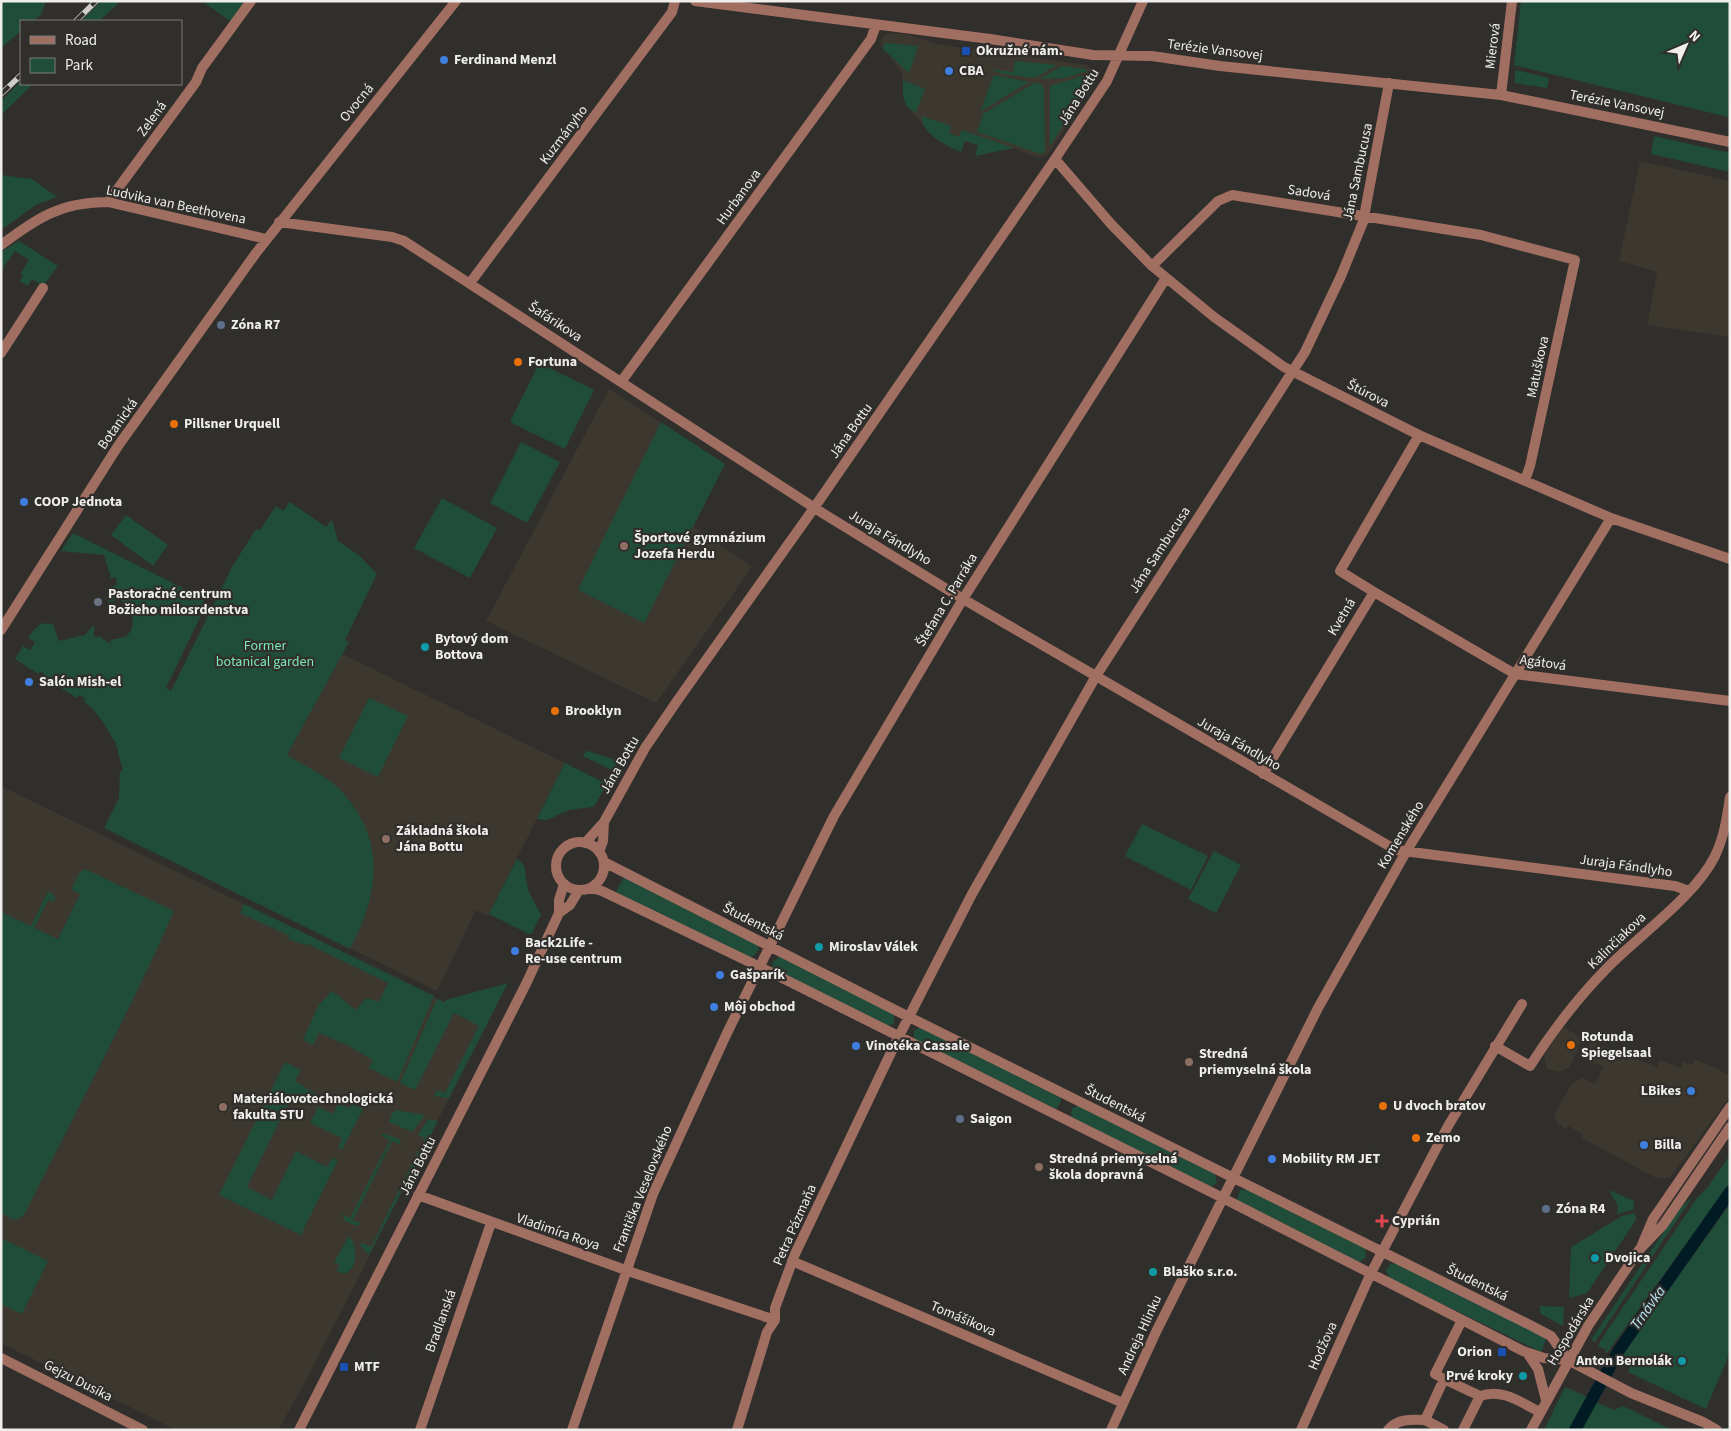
<svg xmlns="http://www.w3.org/2000/svg" width="1731" height="1431" viewBox="0 0 1731 1431" font-family="'Source Sans 3',sans-serif">
<rect width="100%" height="100%" fill="#302f2c"/>
<path fill="#3c382f" d="M 891,33 L 909,35 L 936,44 L 1087,65 L 1095,70 L 1097,79 L 1047,156 L 1036,157 L 1014,148 L 975,156 L 978,145 L 965,141 L 961,152 L 953,148 L 929,132 L 905,104 L 902,73 L 880,43 L 885,35 Z
M 1640,161 L 1730,181 L 1730,337 L 1647,325 L 1657,272 L 1619,261 Z
M 609,389 L 725,464 L 693,526 L 752,567 L 656,703 L 486,621 Z
M 342,654 L 565,763 L 488,916 L 476,910 L 437,991 L 222,885 L 287,755 Z
M 1,786 L 487,1023 L 307,1379 L 278,1430 L 176,1430 L 1,1343 Z
M 1563,1027 L 1582,1038 L 1657,1067 L 1660,1060 L 1681,1068 L 1683,1061 L 1692,1065 L 1695,1059 L 1730,1075 L 1730,1096 L 1670,1178 L 1656,1178 L 1582,1138 L 1583,1134 L 1568,1126 L 1566,1129 L 1558,1124 L 1554,1115 L 1572,1083 L 1583,1078 L 1595,1084 L 1603,1067 L 1589,1061 L 1587,1054 L 1590,1042 L 1582,1039 L 1570,1067 L 1559,1072 L 1547,1069 L 1544,1055 Z"/>
<path fill="#204d3a" d="M 1,1 L 46,1 L 41,15 L 33,21 L 21,21 L 21,31 L 1,48 Z
M 101,1 L 121,1 L 99,21 L 81,21 Z
M 202,1 L 245,1 L 230,21 Z
M 1521,1 L 1730,1 L 1728,117 L 1514,65 Z
M 886,43 L 918,46 L 909,73 L 882,48 Z
M 1015,61 L 1057,65 L 1035,78 L 1003,74 L 989,69 L 1013,72 Z
M 1062,66 L 1086,69 L 1087,71 L 1065,78 L 1040,79 Z
M 1515,70 L 1549,78 L 1547,88 L 1515,83 Z
M 1089,74 L 1092,80 L 1050,146 L 1050,86 Z
M 994,75 L 1029,82 L 980,112 Z
M 903,80 L 925,89 L 916,112 L 912,111 C 902,104 902,92 903,80 Z
M 21,81 L 21,84 L 33,84 L 1,115 L 1,101 Z
M 1034,83 L 1040,83 L 1044,88 L 1045,153 L 1038,153 L 977,132 L 983,114 Z
M 922,116 L 951,126 L 949,133 L 959,137 L 962,130 L 1014,148 L 975,156 L 978,145 L 965,141 L 961,152 C 947,146 921,134 922,116 Z
M 1654,136 L 1730,153 L 1730,172 L 1651,154 Z
M 1,175 L 32,179 L 57,197 L 36,205 L 1,230 Z
M 19,241 L 58,266 L 43,286 L 32,279 L 28,286 L 20,281 L 23,275 L 21,273 L 29,260 L 15,251 L 1,271 L 1,252 Z
M 539,363 L 594,390 L 565,449 L 510,422 Z
M 661,422 L 725,464 L 644,623 L 578,590 Z
M 521,442 L 560,462 L 527,523 L 490,503 Z
M 442,498 L 497,528 L 470,578 L 414,548 Z
M 290,502 L 326,527 L 332,520 L 338,541 L 360,556 L 377,574 L 345,640 L 349,642 L 287,755 C 306,767 329,776 344,794 C 387,843 378,895 350,949 L 104,828 L 119,798 L 120,771 L 123,771 L 116,744 L 103,722 L 92,708 L 84,702 L 85,699 L 80,695 L 77,698 L 43,677 L 44,674 L 40,671 L 38,674 L 15,659 L 23,646 L 30,650 L 35,642 L 28,638 C 35,628 40,621 53,624 L 59,641 L 85,635 L 93,625 L 95,631 L 93,633 L 96,638 L 99,636 L 111,644 L 110,640 L 125,637 C 134,630 135,620 129,611 L 131,609 L 133,610 L 121,601 L 122,599 L 115,598 L 114,601 L 108,602 L 107,599 L 114,590 L 113,586 L 117,585 L 116,578 L 111,578 L 104,555 L 61,551 L 73,533 L 205,599 L 201,608 L 204,609 L 166,688 L 171,691 L 232,567 L 256,529 L 260,530 L 276,506 L 283,511 Z
M 126,515 L 168,545 L 153,566 L 111,535 Z
M 369,698 L 408,716 L 378,777 L 339,758 Z
M 586,751 C 589,751 616,760 619,761 L 614,771 L 583,756 Z
M 565,763 L 607,784 L 595,805 L 592,807 L 569,810 L 547,820 L 537,819 Z
M 1142,824 L 1208,856 L 1191,890 L 1125,856 Z
M 1214,851 L 1241,865 L 1216,913 L 1188,899 Z
M 517,859 L 524,865 L 528,890 L 541,915 L 531,935 L 489,914 Z
M 85,869 L 174,911 C 129,1013 76,1111 26,1211 L 22,1217 L 14,1220 L 1,1213 L 1,912 L 31,926 L 48,891 L 53,894 L 56,899 L 52,902 L 48,900 L 34,928 L 58,939 L 80,894 L 72,890 L 72,888 L 80,872 Z
M 624,877 L 757,943 L 759,950 L 751,958 L 615,894 Z
M 244,904 L 434,996 L 397,1082 L 369,1068 L 373,1060 L 347,1045 L 319,1033 L 313,1045 L 303,1040 L 318,1006 L 332,991 L 356,1010 L 366,998 L 379,1002 L 388,983 L 308,944 L 306,945 L 287,939 L 290,936 L 240,913 Z
M 780,957 L 894,1013 L 894,1024 L 887,1026 L 772,968 L 773,961 Z
M 508,983 L 449,1098 L 434,1096 L 437,1090 L 445,1093 L 479,1026 L 454,1013 L 415,1090 L 400,1083 L 437,999 L 444,1002 L 446,1000 Z
M 920,1027 L 1061,1098 L 1061,1102 L 1056,1109 L 914,1039 L 914,1031 Z
M 285,1062 L 301,1070 L 295,1081 L 316,1094 L 305,1102 L 292,1096 L 247,1187 L 272,1200 L 296,1151 L 327,1167 L 332,1158 L 338,1160 L 301,1235 L 219,1195 Z
M 338,1104 L 349,1108 L 352,1104 L 363,1109 L 342,1150 L 338,1147 L 342,1138 L 310,1123 L 318,1107 L 333,1114 Z
M 1080,1105 L 1214,1172 L 1217,1183 L 1210,1187 L 1071,1117 L 1072,1108 Z
M 396,1110 L 425,1115 L 412,1132 L 389,1122 L 392,1113 Z
M 428,1119 L 438,1121 L 369,1255 L 360,1245 L 362,1243 L 371,1247 L 425,1138 L 418,1135 Z
M 382,1133 L 399,1139 L 401,1145 L 392,1141 L 353,1220 L 361,1224 L 357,1226 L 345,1221 L 342,1214 L 350,1218 L 390,1140 L 381,1135 Z
M 1729,1156 L 1730,1183 L 1607,1353 L 1605,1352 L 1606,1350 L 1598,1346 L 1601,1340 L 1697,1198 L 1708,1187 Z
M 1248,1189 L 1365,1248 L 1366,1257 L 1360,1262 L 1356,1261 L 1237,1200 L 1240,1190 Z
M 1609,1190 L 1634,1201 L 1634,1209 L 1617,1214 L 1618,1206 Z
M 1693,1196 L 1595,1342 L 1591,1340 L 1679,1209 Z
M 1730,1204 L 1730,1352 L 1706,1409 L 1628,1372 L 1631,1365 L 1619,1359 Z
M 1635,1213 L 1636,1220 L 1587,1293 L 1569,1298 L 1571,1247 L 1622,1216 Z
M 349,1236 C 358,1246 358,1268 345,1274 L 336,1271 L 340,1265 L 334,1262 Z
M 1,1238 L 48,1261 L 22,1314 L 1,1304 Z
M 1397,1263 L 1547,1337 L 1541,1352 L 1389,1278 L 1386,1271 L 1390,1264 Z
M 1539,1306 L 1564,1307 L 1563,1326 L 1541,1314 Z
M 1565,1387 L 1588,1397 L 1570,1430 L 1544,1430 Z
M 1596,1402 L 1614,1410 L 1623,1406 L 1672,1430 L 1582,1430 Z"/>
<g fill="none" stroke-linecap="round" stroke-linejoin="round">
<path stroke="#011b24" stroke-width="12" d="M 1575,1430 L 1619,1350 L 1730,1192"/>
<path stroke="#a16e62" stroke-width="10" d="M 695,1 L 990,39 L 1093,55 L 1152,56 L 1220,66 L 1501,95 L 1730,142
M 1501,95 L 1512,1
M 1055,159 L 1111,224 L 1152,266 L 1214,317 L 1284,367 L 1419,435 L 1611,518 L 1730,559
M 108,202 L 196,82 L 202,68 L 251,1
M 279,222 L 392,237 L 404,241 L 824,514 L 963,599 L 1396,850 L 1675,886 L 1689,891
M 1,245 C 38,218 60,202 108,202 L 266,239
M 1152,266 L 1218,201 L 1232,195 L 1481,235 L 1575,260 L 1530,466 L 1525,480
M 470,283 L 672,12 L 675,1
M 1,353 L 43,288
M 621,382 L 871,39 L 876,25
M 1374,592 L 1515,674 L 1730,701
M 1,630 L 118,446 L 256,253 L 456,1
M 1263,774 L 1374,592 L 1340,571 L 1419,435
M556 866a24 24 0 1 1 48 0a24 24 0 1 1-48 0Z
M 585,843 L 604,822 L 645,748 L 677,701 L 814,508 L 1055,159 L 1107,81 L 1143,1
M 599,852 L 603,841 L 604,822
M 604,862 L 901,1013 L 1526,1323 L 1551,1336 L 1568,1360
M 591,888 L 602,891 L 760,967 L 1213,1193 L 1523,1351 L 1544,1358 L 1568,1360 L 1631,1393 L 1703,1422
M 559,913 L 570,905 L 579,890
M 1495,1046 L 1530,1066 C 1553,1030 1580,995 1610,965 C 1641,934 1696,895 1715,856 C 1724,837 1727,818 1730,797
M 418,1195 L 631,1272 L 775,1320
M 792,1261 L 1123,1403
M 1528,1354 L 1538,1369 L 1546,1400
M 1,1358 L 143,1430
M 1444,1379 L 1480,1396 L 1463,1430
M 1480,1396 C 1502,1388 1520,1402 1540,1412
M 1425,1420 L 1444,1430
M 1705,1423 L 1717,1430
M 299,1430 L 526,984 L 559,913 L 559,900 L 564,884
M 420,1430 L 491,1223
M 572,1430 L 653,1194 L 727,1033 L 834,816 L 963,599 L 1166,278
M 737,1430 L 767,1332 L 775,1320 L 775,1308 L 795,1254 L 896,1042 L 972,894 L 1096,676 L 1305,352 L 1341,276 L 1363,222 L 1389,83
M 1111,1430 L 1156,1332 L 1318,1008 L 1406,852 L 1611,518
M 1301,1430 L 1371,1273 L 1448,1126 L 1522,1004
M 1388,1430 C 1397,1419 1411,1419 1425,1420 L 1444,1379 L 1435,1374 L 1462,1320"/>
<path stroke="#a16e62" stroke-width="10" d="M 1642,1245 L 1653,1219 L 1730,1107
M 1531,1430 L 1588,1326 L 1639,1250 L 1663,1225 L 1730,1127"/>
<g stroke="#cdccc9" stroke-width="5.5">
<path id="rail" d="M 76,21 L 96,1
M 1,94 L 21,75"/>
</g>
<use href="#rail" stroke="#302f2c" stroke-width="4" stroke-dasharray="11" stroke-linecap="butt"/>
</g>
<g fill="#1a4fb4" stroke="#302f2c" stroke-width="2">
<rect x="961" y="46" width="10" height="10" rx="2.5"/>
<rect x="1497" y="1347" width="10" height="10" rx="2.5"/>
<rect x="339" y="1362" width="10" height="10" rx="2.5"/>
</g>
<g fill="#3f7fe0" stroke="#302f2c" stroke-width="2">
<circle cx="444" cy="60" r="5"/>
<circle cx="949" cy="71" r="5"/>
<circle cx="24" cy="502" r="5"/>
<circle cx="29" cy="682" r="5"/>
<circle cx="515" cy="951" r="5"/>
<circle cx="720" cy="975" r="5"/>
<circle cx="714" cy="1007" r="5"/>
<circle cx="856" cy="1046" r="5"/>
<circle cx="1691" cy="1091" r="5"/>
<circle cx="1644" cy="1145" r="5"/>
<circle cx="1272" cy="1159" r="5"/>
</g>
<g fill="#5c6f8a" stroke="#302f2c" stroke-width="2">
<circle cx="221" cy="325" r="5"/>
<circle cx="960" cy="1119" r="5"/>
<circle cx="1546" cy="1209" r="5"/>
</g>
<g fill="#e8710a" stroke="#302f2c" stroke-width="2">
<circle cx="518" cy="362" r="5"/>
<circle cx="174" cy="424" r="5"/>
<circle cx="555" cy="711" r="5"/>
<circle cx="1571" cy="1045" r="5"/>
<circle cx="1383" cy="1106" r="5"/>
<circle cx="1416" cy="1138" r="5"/>
</g>
<g fill="#8d6e63" stroke="#302f2c" stroke-width="2">
<circle cx="624" cy="546" r="5"/>
<circle cx="386" cy="839" r="5"/>
<circle cx="1189" cy="1062" r="5"/>
<circle cx="223" cy="1107" r="5"/>
<circle cx="1039" cy="1167" r="5"/>
</g>
<circle fill="#6b7280" stroke="#302f2c" stroke-width="2" cx="98" cy="602" r="5"/>
<g fill="#0f9aa8" stroke="#302f2c" stroke-width="2">
<circle cx="425" cy="647" r="5"/>
<circle cx="819" cy="947" r="5"/>
<circle cx="1595" cy="1258" r="5"/>
<circle cx="1153" cy="1272" r="5"/>
<circle cx="1682" cy="1361" r="5"/>
<circle cx="1523" cy="1376" r="5"/>
</g>
<path fill="#e0444e" stroke="#302f2c" stroke-width="2" d="M1379.5 1213.5h5v5h5v5h-5v5h-5v-5h-5v-5h5z"/>
<g text-anchor="middle" dominant-baseline="central" stroke-width="4.5" stroke-linejoin="round" paint-order="stroke">
<g font-size="14" fill="#efeeec" stroke="#302f2c">
<text transform="translate(1493 46) rotate(-83)">Mierová</text>
<text transform="translate(1215 50) rotate(7)">Terézie Vansovej</text>
<text transform="translate(1079 97) rotate(-58)">Jána Bottu</text>
<text transform="translate(357 103) rotate(-51)">Ovocná</text>
<text transform="translate(1617 104) rotate(11)">Terézie Vansovej</text>
<text transform="translate(152 119) rotate(-54)">Zelená</text>
<text transform="translate(564 135) rotate(-53)">Kuzmányho</text>
<text transform="translate(1358 172) rotate(-78)">Jána Sambucusa</text>
<text transform="translate(1309 193) rotate(9)">Sadová</text>
<text transform="translate(739 197) rotate(-54)">Hurbanova</text>
<text transform="translate(176 205) rotate(12)">Ludvika van Beethovena</text>
<text transform="translate(555 322) rotate(33)">Šafárikova</text>
<text transform="translate(1538 367) rotate(-78)">Matuškova</text>
<text transform="translate(1368 394) rotate(27)">Štúrova</text>
<text transform="translate(118 424) rotate(-55)">Botanická</text>
<text transform="translate(851 431) rotate(-55)">Jána Bottu</text>
<text transform="translate(890 538) rotate(31)">Juraja Fándlyho</text>
<text transform="translate(1160 550) rotate(-57)">Jána Sambucusa</text>
<text transform="translate(947 600) rotate(-59)">Štefana C. Parráka</text>
<text transform="translate(1342 617) rotate(-59)">Kvetná</text>
<text transform="translate(1543 663) rotate(8)">Agátová</text>
<text transform="translate(1239 744) rotate(30)">Juraja Fándlyho</text>
<text transform="translate(620 765) rotate(-60)">Jána Bottu</text>
<text transform="translate(1401 835) rotate(-59)">Komenského</text>
<text transform="translate(1626 866) rotate(8)">Juraja Fándlyho</text>
<text transform="translate(753 922) rotate(27)">Študentská</text>
<text transform="translate(1617 941) rotate(-44)">Kalinčiakova</text>
<text transform="translate(1115 1104) rotate(27)">Študentská</text>
<text transform="translate(418 1166) rotate(-63)">Jána Bottu</text>
<text transform="translate(643 1189) rotate(-68)">Františka Veselovského</text>
<text transform="translate(795 1225) rotate(-66)">Petra Pázmaňa</text>
<text transform="translate(558 1232) rotate(19)">Vladimíra Roya</text>
<text transform="translate(1477 1283) rotate(26)">Študentská</text>
<text transform="translate(963 1319) rotate(23)">Tomášikova</text>
<text transform="translate(441 1321) rotate(-70)">Bradlanská</text>
<text transform="translate(1571 1331) rotate(-59)">Hospodárska</text>
<text transform="translate(1140 1335) rotate(-65)">Andreja Hlinku</text>
<text transform="translate(1323 1346) rotate(-66)">Hodžova</text>
<text transform="translate(78 1381) rotate(27)">Gejzu Dusíka</text>
</g>
<g font-size="14" font-weight="bold" fill="#efeeec" stroke="#302f2c" text-anchor="start">
<text x="976" y="51">Okružné nám.</text>
<text x="454" y="60">Ferdinand Menzl</text>
<text x="959" y="71">CBA</text>
<text x="231" y="325">Zóna R7</text>
<text x="528" y="362">Fortuna</text>
<text x="184" y="424">Pillsner Urquell</text>
<text x="34" y="502">COOP Jednota</text>
<text x="634" y="538">Športové gymnázium<tspan x="634" dy="16">Jozefa Herdu</tspan></text>
<text x="108" y="594">Pastoračné centrum<tspan x="108" dy="16">Božieho milosrdenstva</tspan></text>
<text x="435" y="639">Bytový dom<tspan x="435" dy="16">Bottova</tspan></text>
<text x="39" y="682">Salón Mish-el</text>
<text x="565" y="711">Brooklyn</text>
<text x="396" y="831">Základná škola<tspan x="396" dy="16">Jána Bottu</tspan></text>
<text x="525" y="943">Back2Life -<tspan x="525" dy="16">Re-use centrum</tspan></text>
<text x="829" y="947">Miroslav Válek</text>
<text x="730" y="975">Gašparík</text>
<text x="724" y="1007">Môj obchod</text>
<text x="1581" y="1037">Rotunda<tspan x="1581" dy="16">Spiegelsaal</tspan></text>
<text x="866" y="1046">Vinotéka Cassale</text>
<text x="1199" y="1054">Stredná<tspan x="1199" dy="16">priemyselná škola</tspan></text>
<text x="1681" y="1091" text-anchor="end">LBikes</text>
<text x="233" y="1099">Materiálovotechnologická<tspan x="233" dy="16">fakulta STU</tspan></text>
<text x="1393" y="1106">U dvoch bratov</text>
<text x="970" y="1119">Saigon</text>
<text x="1426" y="1138">Zemo</text>
<text x="1654" y="1145">Billa</text>
<text x="1049" y="1159">Stredná priemyselná<tspan x="1049" dy="16">škola dopravná</tspan></text>
<text x="1282" y="1159">Mobility RM JET</text>
<text x="1556" y="1209">Zóna R4</text>
<text x="1392" y="1221">Cyprián</text>
<text x="1605" y="1258">Dvojica</text>
<text x="1163" y="1272">Blaško s.r.o.</text>
<text x="1492" y="1352" text-anchor="end">Orion</text>
<text x="1672" y="1361" text-anchor="end">Anton Bernolák</text>
<text x="354" y="1367">MTF</text>
<text x="1513" y="1376" text-anchor="end">Prvé kroky</text>
</g>
<g font-size="14" fill="#7ce7b7" stroke="#302f2c">
<text x="265" y="646">Former<tspan x="265" dy="16">botanical garden</tspan></text>
</g>
<g font-size="15" font-style="italic" fill="#bee8f7" stroke="#302f2c">
<text transform="translate(1648 1308) rotate(-55)">Trnávka</text>
</g>
</g>
<rect width="1731" height="1431" fill="none" stroke="#efeeec" stroke-width="5"/>
<rect x="20" y="20" width="162" height="65" fill="#302f2c" stroke="#7c7b79"/>
<rect x="30" y="36" width="25" height="8" fill="#a16e62" stroke="#7c7b79"/>
<text x="65" y="45" font-size="15" fill="#efeeec">Road</text>
<rect x="30" y="58" width="25" height="15" fill="#204d3a" stroke="#7c7b79"/>
<text x="65" y="70" font-size="15" fill="#efeeec">Park</text>
<g transform="translate(1686 45) rotate(45)" stroke="#302f2c" stroke-width="4" paint-order="stroke">
<path d="M0-4L9 19L0 12L-9 19Z" fill="#efeeec"/>
<text y="-8" font-size="14" font-weight="bold" text-anchor="middle" fill="#efeeec">N</text>
</g>
</svg>
